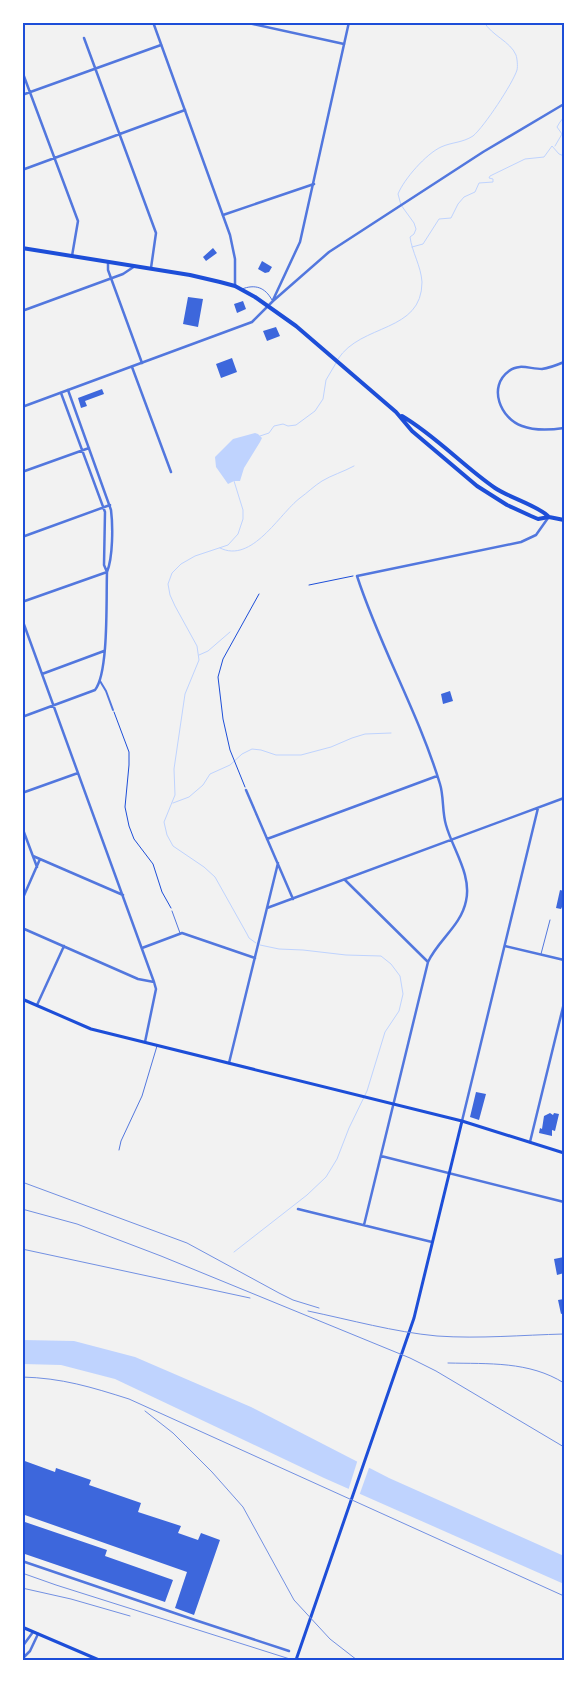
<svg xmlns="http://www.w3.org/2000/svg" width="587" height="1683" viewBox="0 0 587 1683" font-family="'Roboto Condensed',sans-serif">
<rect width="100%" height="100%" fill="#f2f2f2"/>
<path fill="#bfd3fe" d="M 255,433 L 258,434 L 262,438 L 260,442 L 244,468 L 240,481 L 234,481 L 228,484 L 216,467 L 215,457 L 233,439 Z
M 23,1340 L 74,1341 L 135,1357 L 251,1407 L 389,1478 L 564,1556 L 564,1584 L 324,1478 L 115,1379 L 61,1365 L 23,1364 Z"/>
<path fill="#f2f2f2" d="M 358,1459 L 370,1465 L 359,1496 L 348,1491 Z"/>
<g fill="none" stroke-linecap="round" stroke-linejoin="round">
<path stroke="#bfd3fe" stroke-width="1" d="M 555,146 L 562,134 L 557,127 L 560,122 L 564,117
M 412,247 L 423,244 L 439,219 L 451,218 L 458,204 L 464,197 L 475,192 L 479,183 L 493,182 L 493,179 L 489,178 L 490,176 L 525,159 L 544,157 L 552,146 L 559,154 L 564,156
M 338,359 C 361,323 422,333 422,282 C 421,266 412,252 410,237 L 414,234 L 416,229 L 414,223 L 401,205 L 398,194 C 404,179 426,154 441,147 C 452,142 462,143 473,136 C 484,127 513,83 517,70 C 518,66 517,58 516,55 C 510,41 492,36 484,22
M 260,436 L 269,433 L 274,426 L 283,424 L 288,426 L 296,425 L 315,411 L 323,399 L 326,380 L 336,363
M 234,481 L 243,510 L 243,519 L 238,534 L 228,545 L 195,556 L 181,564 L 172,573 L 168,584 L 170,595 L 175,606 L 197,646 L 199,660 L 185,694 L 174,769 L 175,795 L 164,822 L 167,835 L 173,846 L 204,867 L 215,877 L 247,934 L 249,938 L 256,943
M 220,548 C 252,564 279,514 300,498 C 307,493 314,486 322,481 C 332,475 343,472 354,466
M 199,655 L 208,651 L 230,632
M 173,803 L 189,797 L 203,785 L 210,774 L 230,765 L 242,754 L 252,749 L 261,750 L 276,755 L 301,755 L 331,747 L 352,738 L 365,734 L 391,733
M 234,1252 L 307,1195 L 326,1177 L 337,1159 L 349,1128 L 367,1091 L 385,1032 L 399,1011 L 403,994 L 400,976 L 391,964 L 381,956 L 346,955 L 303,950 L 279,949 L 260,945"/>
</g>
<path fill="#3d67dc" d="M 213,248 L 217,253 L 206,261 L 203,257 Z
M 262,261 L 272,267 L 269,272 L 265,273 L 258,269 Z
M 188,297 L 203,299 L 198,327 L 183,324 Z
M 243,301 L 246,309 L 237,313 L 234,304 Z
M 276,327 L 280,336 L 267,341 L 263,331 Z
M 232,358 L 237,372 L 221,378 L 216,364 Z
M 102,389 L 104,394 L 85,401 L 87,406 L 81,408 L 78,398 Z
M 450,691 L 453,701 L 443,704 L 441,694 Z
M 560,890 L 564,891 L 564,907 L 562,907 L 561,909 L 556,908 Z
M 476,1092 L 486,1094 L 479,1120 L 470,1117 Z
M 554,1113 L 559,1114 L 555,1131 L 552,1130 L 552,1136 L 539,1133 L 540,1128 L 542,1129 L 544,1116 L 550,1113 L 553,1115 Z
M 564,1257 L 564,1273 L 557,1275 L 554,1259 Z
M 564,1299 L 564,1313 L 561,1314 L 558,1300 Z
M 22,1460 L 55,1472 L 56,1468 L 91,1480 L 89,1485 L 141,1503 L 138,1512 L 181,1526 L 178,1533 L 198,1540 L 201,1533 L 220,1540 L 194,1615 L 175,1608 L 187,1572 L 22,1514 Z
M 22,1521 L 107,1550 L 105,1556 L 173,1580 L 165,1602 L 22,1553 Z"/>
<g fill="none" stroke-linecap="round" stroke-linejoin="round">
<path stroke="#1d4ed8" stroke-width="1" d="M 309,585 L 353,576
M 114,712 L 129,752 L 129,765 L 125,807 L 129,826 L 134,839 L 153,864 L 162,892 L 171,908
M 245,787 L 230,750 L 223,719 L 218,677 L 223,659 L 259,594"/>
<path stroke="#5277de" stroke-width="1" d="M 242,289 C 255,284 265,287 272,300
M 172,911 L 180,933
M 541,954 L 550,920
M 119,1150 L 121,1141 L 142,1096 L 157,1046"/>
<path stroke="#5277de" stroke-width="2" d="M 100,681 L 106,691 L 113,710"/>
<path stroke="#5277de" stroke-width="2.5" d="M 244,22 L 344,44
M 84,38 L 156,233 L 151,268
M 22,71 L 78,221 L 72,256
M 22,95 L 161,45
M 22,170 L 185,110
M 223,215 L 314,184
M 108,262 L 108,270 L 142,363
M 564,362 C 557,365 550,368 542,369 C 530,369 519,363 509,371 C 487,387 501,419 522,426 C 535,431 551,430 564,428
M 132,367 L 171,472
M 61,393 L 105,512 L 104,565 L 107,572
M 22,472 L 89,448
M 22,537 L 110,505
M 22,602 L 107,572
M 22,619 L 154,982 L 156,989 L 145,1042
M 42,674 L 104,651
M 22,717 L 95,690 C 109,673 106,597 107,572 C 113,557 113,526 111,510 L 68,390
M 246,790 L 293,899
M 22,793 L 78,773
M 22,827 L 37,867
M 267,839 L 437,776
M 33,856 L 123,895
M 345,880 L 428,962
M 22,900 L 40,859
M 267,908 L 564,798
M 22,928 L 138,979 L 154,982
M 505,946 L 564,960
M 142,948 L 182,933 L 255,958
M 37,1005 L 64,946
M 229,1063 L 278,863
M 462,1121 L 538,808
M 530,1142 L 564,1003
M 381,1156 L 564,1202
M 298,1209 L 432,1242
M 364,1225 L 428,962 C 438,940 461,926 466,901 C 472,875 453,850 446,825 C 442,812 444,797 440,784 C 418,712 380,647 357,576 L 521,542 L 536,535 L 548,518
M 22,1561 L 195,1620 L 289,1651"/>
<path stroke="#5277de" stroke-width="2.5" d="M 153,22 L 230,235 L 235,259 L 235,286
M 273,300 L 300,242 L 349,22
M 22,311 L 123,274 L 135,266
M 22,407 L 252,322 L 273,301 L 329,252 L 483,152 L 564,104
M 22,1647 L 33,1632
M 22,1659 L 30,1651 L 38,1634"/>
<path stroke="#1d4ed8" stroke-width="3" d="M 22,999 L 91,1029 L 462,1121 L 564,1153
M 22,1627 L 99,1660
M 296,1660 L 414,1318 L 462,1121"/>
<path stroke="#1d4ed8" stroke-width="4" d="M 22,248 L 190,275 L 220,282 L 235,286 L 255,297 L 296,326 L 396,412 L 412,431 L 477,486 L 507,505 L 531,516 L 538,519 L 549,517 L 564,520
M 402,416 C 436,436 463,466 495,488 C 510,498 539,506 549,517"/>
<path stroke="#7290e2" stroke-width="1" d="M 22,1182 L 187,1243 L 279,1293 L 293,1300 L 319,1308
M 22,1209 L 77,1224 L 161,1256 L 410,1358 L 436,1371 L 564,1447
M 22,1249 L 250,1298
M 308,1311 C 351,1320 394,1332 437,1336 C 480,1339 522,1335 564,1334
M 448,1363 C 489,1364 529,1361 564,1383
M 22,1377 C 62,1378 91,1387 129,1399 L 564,1596
M 145,1411 L 173,1433 L 212,1472 L 243,1507 L 294,1600 L 330,1639 L 357,1660
M 22,1573 L 56,1585 L 293,1660
M 22,1588 L 71,1599 L 130,1616"/>
</g>
<rect width="587" height="1683" fill="none" stroke="#ffffff" stroke-width="48"/>
<rect x="24" y="24" width="539" height="1635" fill="none" stroke="#1d4ed8" stroke-width="2"/>
</svg>
